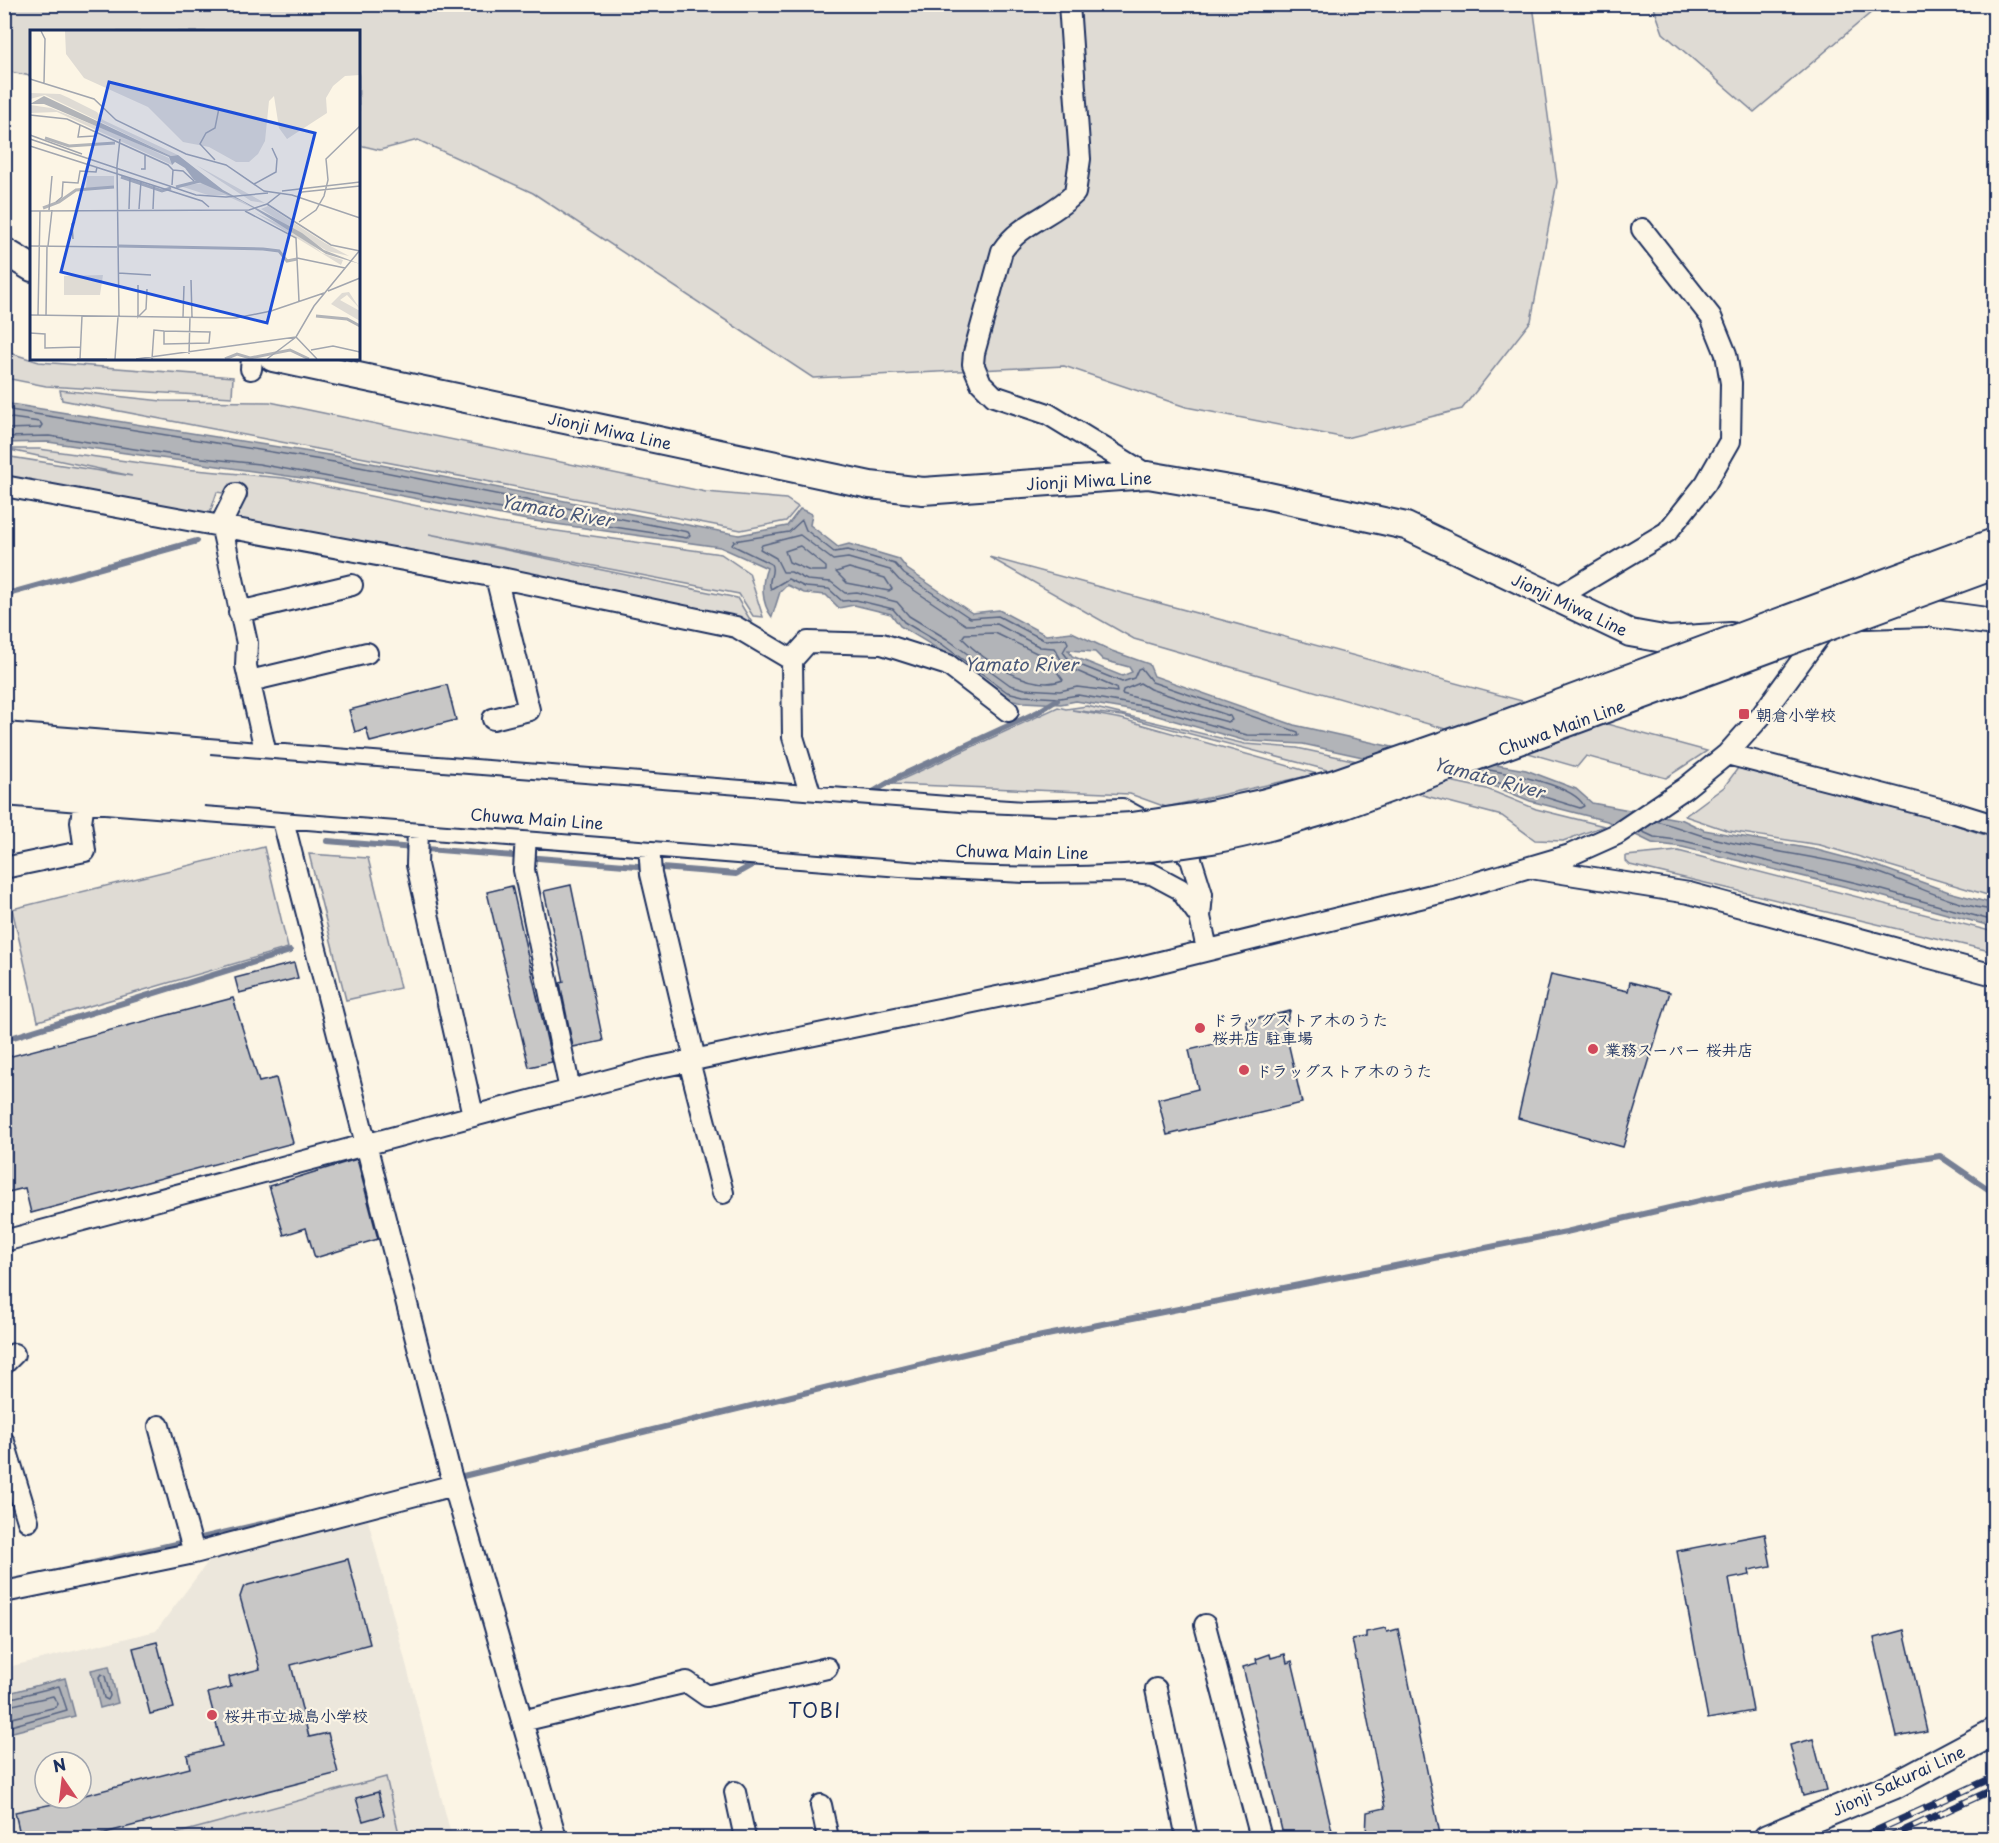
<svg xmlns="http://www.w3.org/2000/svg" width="1999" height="1843" viewBox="0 0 1999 1843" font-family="'Playpen Sans','Klee One',sans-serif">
<rect width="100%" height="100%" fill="#fcf5e5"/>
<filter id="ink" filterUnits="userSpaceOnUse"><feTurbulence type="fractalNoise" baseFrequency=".0167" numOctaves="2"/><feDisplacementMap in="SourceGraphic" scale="12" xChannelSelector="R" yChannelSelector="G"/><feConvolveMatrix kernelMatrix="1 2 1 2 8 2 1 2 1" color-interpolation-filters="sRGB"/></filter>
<g filter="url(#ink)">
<path fill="#ece7dc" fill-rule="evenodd" d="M 368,1520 L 452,1838 L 5,1838 L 4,1668 L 156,1631 L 210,1559 ZM 45,1762 L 81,1762 L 81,1798 L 45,1798 Z"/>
<path fill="#dfdbd4" stroke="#7d8599" stroke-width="1.5" d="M 5,4 L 1533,5 L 1557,182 L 1531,321 L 1462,409 L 1346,438 L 1186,407 L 1064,366 L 813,378 L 533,193 L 418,140 L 380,150 L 359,145 L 358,32 L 32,32 L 31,76 L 5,71 Z
M 1653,5 L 1653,4 L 1880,5 L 1754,112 L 1663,33 Z
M 4,351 L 39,362 L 233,377 L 232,397 L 46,386 L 5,378 Z
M 60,390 L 162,401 L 270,402 L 706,492 L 786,499 L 798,507 L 786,521 L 741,530 L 62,400 Z
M 5,449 L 39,449 L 184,469 L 284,478 L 499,523 L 721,554 L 749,573 L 763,617 L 753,616 L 739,594 L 429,534 L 737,598 L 760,636 L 222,518 L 236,495 L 217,492 L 209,516 L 5,478 L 4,456 L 132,476 Z
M 989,557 L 1707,751 L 1666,778 L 1586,756 L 1577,767 L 1134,639 Z
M 1087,706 L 1245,744 L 1297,748 L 1487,789 L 1536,809 L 1604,826 L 1563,841 L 1535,840 L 1502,816 L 1122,716 L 1072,710 L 1122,719 L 1317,774 L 1166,807 L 1130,794 L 892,784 L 1058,707 L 1066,709 Z
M 1738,768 L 1941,820 L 1994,838 L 1994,897 L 1820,845 L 1729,831 L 1685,816 L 1724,787 Z
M 264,847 L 288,948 L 38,1021 L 12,909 Z
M 1678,851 L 1994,932 L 1994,952 L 1630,865 L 1626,861 L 1626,856 Z
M 309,854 L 368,858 L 400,988 L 346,1000 Z
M 386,1777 L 400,1838 L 160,1838 Z"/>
<path fill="#b2b4b8" stroke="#767f94" stroke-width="1.5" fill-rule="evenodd" d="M 4,403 L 335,456 L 739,535 L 787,526 L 800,509 L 812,514 L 810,525 L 838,547 L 849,544 L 899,559 L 907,569 L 972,613 L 999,610 L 1046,635 L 1072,632 L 1112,651 L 1149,664 L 1154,676 L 1294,725 L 1401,749 L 1526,770 L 1576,789 L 1592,803 L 1683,820 L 1704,830 L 1817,850 L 1877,866 L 1949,892 L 1994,904 L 1994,927 L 1859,890 L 1682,847 L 1652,843 L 1607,821 L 1530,801 L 1491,785 L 1303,744 L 1246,741 L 1147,713 L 1076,701 L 1061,704 L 1023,702 L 1004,698 L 940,650 L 900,626 L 891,614 L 854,605 L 839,608 L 826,595 L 804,593 L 787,585 L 780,592 L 772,617 C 761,603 761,583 767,568 L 720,547 L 527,520 L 330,482 L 48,442 L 5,443 ZM 1068,650 L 1095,652 L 1103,660 L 1129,667 L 1132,672 L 1122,676 L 1072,656 Z
M 109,1666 L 118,1703 L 100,1708 L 91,1670 Z
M 65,1678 L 75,1716 L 5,1734 L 5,1694 Z"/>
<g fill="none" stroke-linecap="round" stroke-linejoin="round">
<path stroke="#576482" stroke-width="1.5" d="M 4,409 L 334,462 L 688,532 L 690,535 L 687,538 L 528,514 L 259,464 L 174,455 L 49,436 L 4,437
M 4,417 L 40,422 L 42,425 L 40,428 L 4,429
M 802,520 L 806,530 L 834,552 L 848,550 L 895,564 L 904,574 L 970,618 L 998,616 L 1044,640 L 1066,639 L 1068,643 L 1063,652 L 1070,661 L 1122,682 L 1134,678 L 1138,669 L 1141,668 L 1152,682 L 1298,732 L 1299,736 L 1247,735 L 1148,707 L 1078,695 L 1060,698 L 1023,696 L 1007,692 L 943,645 L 904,622 L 893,609 L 856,600 L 842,601 L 829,589 L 805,587 L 788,579 L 771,589 C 766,580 776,573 771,564 L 732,545 L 734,541 L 789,532 Z
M 800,535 L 833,560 L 848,558 L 890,570 L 899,580 L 966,625 L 997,624 L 1040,647 L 1054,648 L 1065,666 L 1116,688 L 1117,692 L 1077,687 L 1060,691 L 1025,689 L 1010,685 L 947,639 L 909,616 L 897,602 L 857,592 L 845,593 L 831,582 L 807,580 L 791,572 L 783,572 L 776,558 L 760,549 L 762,545 Z
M 800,546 L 826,567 L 826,571 L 810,571 L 789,562 L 785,551 Z
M 849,568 L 885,578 L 892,589 L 889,591 L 847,583 L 836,572 Z
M 995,633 L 1047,658 L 1063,680 C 1031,693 983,660 962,638 L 965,634 Z
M 1140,683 L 1150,689 L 1230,716 L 1232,720 L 1228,722 L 1122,694 L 1123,690 Z
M 1470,774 L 1580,808 L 1584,806 C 1574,784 1506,773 1484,769
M 1656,821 C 1673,825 1687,831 1704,836 C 1758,851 1817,855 1873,871 C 1913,883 1952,906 1994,910
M 1641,831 L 1654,837 L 1684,841 L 1861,884 L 1994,921
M 101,1674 L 105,1676 L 110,1696 L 108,1700 L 104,1698 L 99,1677 Z
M 4,1700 L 59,1686 L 67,1710 L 4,1728
M 4,1707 L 53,1696 L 58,1704 L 56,1707 L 4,1720"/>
<path stroke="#767f94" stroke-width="6" d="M 4,595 L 197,541
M 868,795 L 898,777 L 1038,712 L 1057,700
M 327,841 L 736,874 L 759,861
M 4,1040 L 290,951
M 455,1478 L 1017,1341 L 1566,1232 L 1794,1179 L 1940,1156 L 1994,1193
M 72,1568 L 296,1516"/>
</g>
<path fill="#c8c7c6" stroke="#1b2f5e" stroke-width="1.5" d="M 447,685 L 456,720 L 370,742 L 366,728 L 355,732 L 349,710 Z
M 571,885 L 603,1041 L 573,1047 L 560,983 L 564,982 L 544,891 Z
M 512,886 L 552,1062 L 529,1067 L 487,892 Z
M 294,963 L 298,978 L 239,993 L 235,978 Z
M 1551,974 L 1628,991 L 1630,982 L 1670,992 L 1623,1147 L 1518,1118 Z
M 233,998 L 259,1082 L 276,1078 L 293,1143 L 31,1213 L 25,1188 L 4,1193 L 4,1058 Z
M 1290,1011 L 1285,1029 L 1302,1103 L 1167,1135 L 1158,1099 L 1198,1089 L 1189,1050 L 1249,1036 L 1246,1021 Z
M 357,1159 L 378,1239 L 315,1258 L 306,1228 L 284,1235 L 269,1186 Z
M 1765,1534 L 1771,1566 L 1749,1570 L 1750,1575 L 1729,1579 L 1753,1711 L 1708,1719 L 1677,1551 Z
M 348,1559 L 370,1644 L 291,1665 L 309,1737 L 328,1733 L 338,1773 L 81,1839 L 21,1839 L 15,1812 L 81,1798 L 81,1796 L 190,1768 L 187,1755 L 222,1746 L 208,1693 L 231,1687 L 229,1677 L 260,1669 L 240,1597 L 243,1588 L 248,1585 Z
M 1385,1628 L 1387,1632 L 1398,1629 L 1441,1839 L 1366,1839 L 1367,1812 L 1385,1808 L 1352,1639 L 1366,1637 L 1366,1632 Z
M 1904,1630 L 1927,1731 L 1897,1737 L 1874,1638 Z
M 157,1642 L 174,1708 L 150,1714 L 133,1648 Z
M 1270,1654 L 1271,1658 L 1285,1654 L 1287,1663 L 1292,1661 L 1334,1839 L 1284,1839 L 1243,1667 L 1257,1663 L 1256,1659 Z
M 1813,1739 L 1826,1790 L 1803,1796 L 1790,1745 Z
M 378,1792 L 384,1815 L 363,1821 L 356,1798 Z"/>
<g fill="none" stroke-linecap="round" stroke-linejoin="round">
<g stroke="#1b2f5e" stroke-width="24">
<path id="minor" d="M 1069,4 L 1080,159 L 1075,193 C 1052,217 1021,222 1002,251 L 974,353 L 973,364 L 981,383 L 994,396 L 1048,414 L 1148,475
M 251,369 L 252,358
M 4,486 L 496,577 L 736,627 L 792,660 L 793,737 L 811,796
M 236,494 L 221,524 L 247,643 L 246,666 L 266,754 L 450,1472 L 556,1838
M 1555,599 L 1667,532 L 1706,483 L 1730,441 L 1731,383 L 1726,354 L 1711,317 L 1642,229
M 239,612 L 352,585
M 792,660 L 808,642 L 882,644 L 948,665 L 1008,711
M 250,681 L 367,653
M 493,719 L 529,710 L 496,577
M 4,733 L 947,807 L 1025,812 L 1122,809 L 1170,835 L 1191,859 L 1202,894 L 1200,917 L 1207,949
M 1727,754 L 1955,813 L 1994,825
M 4,795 L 901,866 L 1025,872 L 1127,871 L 1152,874 L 1180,889 L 1200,917
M 418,827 L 417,865 L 473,1115
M 526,834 L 524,870 L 570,1090
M 649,845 L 651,874 L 695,1059
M 4,868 L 85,851 L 81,822 L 84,801
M 1537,869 L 1689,893 L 1994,975
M 689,1061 L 723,1193
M 4,1241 L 650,1069 L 1132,969 L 1452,890 L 1570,855 L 1617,834 L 1685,788 L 1727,754 L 1761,716 L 1826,627
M 4,1364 L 14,1354
M 159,1426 L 194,1553
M 4,1442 L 28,1521
M 4,1592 L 194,1553 L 454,1485
M 1205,1625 L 1261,1838
M 1156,1689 L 1187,1838
M 522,1721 L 687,1682 L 707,1696 L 827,1668
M 735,1792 L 745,1838
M 821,1805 L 828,1838"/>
</g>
<g stroke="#1b2f5e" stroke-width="30">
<path id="major" d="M 4,251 L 32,268
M 273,358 L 870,485 L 923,491 L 1148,475 L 1264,495 L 1406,526 L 1630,633 L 1669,640 L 1731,636
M 1865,615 L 1928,613 L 1994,622
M 4,752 L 209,768
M 4,776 L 205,792
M 1767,1838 L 1893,1786 L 1994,1732"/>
</g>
<use href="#minor" stroke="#fcf5e5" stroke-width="20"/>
<use href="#major" stroke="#fcf5e5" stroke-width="26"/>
<g stroke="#1b2f5e" stroke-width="7">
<path id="rail" d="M 1860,1838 L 1994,1777
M 1888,1838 L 1994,1789"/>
</g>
<use href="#rail" stroke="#fcf5e5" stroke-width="4.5" stroke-dasharray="14" stroke-linecap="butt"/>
<g stroke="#1b2f5e" stroke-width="30" stroke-linecap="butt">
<path id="major-bridge" d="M 209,768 L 959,826 L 1058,830 L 1132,826 L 1206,815 L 1262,803 L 1332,784 L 1504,724 L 1994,542
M 205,792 L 961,851 C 1045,854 1128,854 1212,840 C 1257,832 1301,818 1345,805 L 1994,566"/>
</g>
<use href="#major-bridge" stroke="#fcf5e5" stroke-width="26"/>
</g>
</g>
<g fill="#d1495b" stroke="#fcf5e5" stroke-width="2">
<rect x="1738" y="708" width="12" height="12" rx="3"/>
<circle cx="1200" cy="1028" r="6"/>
<circle cx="1593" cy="1049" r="6"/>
<circle cx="1244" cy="1070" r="6"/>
<circle cx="212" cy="1715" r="6"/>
</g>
<g text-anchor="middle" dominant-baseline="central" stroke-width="4.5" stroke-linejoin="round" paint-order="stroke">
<g font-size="16" fill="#1b2f5e" stroke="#fcf5e5">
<text transform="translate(610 430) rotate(12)">Jionji Miwa Line</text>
<text transform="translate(1089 480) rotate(-3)">Jionji Miwa Line</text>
<text transform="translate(1570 604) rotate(25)">Jionji Miwa Line</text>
<text transform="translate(1561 727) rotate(-20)">Chuwa Main Line</text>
<text transform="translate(537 818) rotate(4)">Chuwa Main Line</text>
<text transform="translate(1022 851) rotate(1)">Chuwa Main Line</text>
<text transform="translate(1898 1780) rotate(-25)">Jionji Sakurai Line</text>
</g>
<g font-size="16" font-weight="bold" fill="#1b2f5e" stroke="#fcf5e5" text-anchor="start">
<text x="1756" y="714">朝倉小学校</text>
<text x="1212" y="1019">ドラッグストア木のうた<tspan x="1212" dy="18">桜井店 駐車場</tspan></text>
<text x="1605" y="1049">業務スーパー 桜井店</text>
<text x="1256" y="1070">ドラッグストア木のうた</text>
<text x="224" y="1715">桜井市立城島小学校</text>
</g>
<g font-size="18" font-style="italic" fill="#485779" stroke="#fcf5e5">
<text transform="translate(557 510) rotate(10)">Yamato River</text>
<text x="1021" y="663">Yamato River</text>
<text transform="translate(1489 777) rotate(15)">Yamato River</text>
</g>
<g font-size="20" letter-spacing="1.5" fill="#1b2f5e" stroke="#fcf5e5">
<text x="815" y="1710">TOBI</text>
</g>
</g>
<g transform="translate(30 30)">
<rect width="330" height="330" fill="#fcf5e5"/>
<path d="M 35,1 L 330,1 L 330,45 L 315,46 L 303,56 L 296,68 L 297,83 L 257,109 L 249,98 L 244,66 L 239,71 L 235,111 L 228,124 L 219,132 L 206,132 L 179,117 L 153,112 L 118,77 L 54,48 L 36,24 ZM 0,63 L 30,64 L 39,68 L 67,82 L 73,90 L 148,125 L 141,126 L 15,65 L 0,69 ZM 0,75 L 21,78 L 96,108 L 139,128 L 142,135 L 27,82 L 0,83 ZM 166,135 L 235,173 L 221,171 ZM 57,146 L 84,146 L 84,157 L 56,158 ZM 173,153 L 212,171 L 223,178 L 195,165 L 178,165 L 150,156 ZM 238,176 L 295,213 L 319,226 L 297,221 L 231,179 ZM 224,182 L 266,202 L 292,223 L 313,230 L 311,235 ZM 73,245 L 70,265 L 34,265 L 34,246 ZM 319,262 L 330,279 L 317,265 L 310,270 L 330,281 L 330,291 L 301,274 L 312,263 Z" fill="#dfdbd4"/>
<path d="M 14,66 L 141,126 L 148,125 L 193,160 L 272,203 L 294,220 L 330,234 L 296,224 L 212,171 L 164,150 L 155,138 L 145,132 L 142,135 L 139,127 L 14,74 L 0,74 Z" fill="#b2b4b8"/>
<path fill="none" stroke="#b2b4b8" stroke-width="3" d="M 15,108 L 39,116 L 85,113M 91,147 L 132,161 L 141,158M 146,157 L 170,151M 13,178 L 29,172 L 46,160 L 84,157M 88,216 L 233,219 L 249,221 L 257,231 L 267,229M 286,286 L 317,289 L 330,296M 195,329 L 207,324 L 220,328 L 260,320 L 279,329"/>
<path fill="none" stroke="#a2a6af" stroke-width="1.5" d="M 11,1 L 15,9 L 14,53M 0,49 L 64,69 L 86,90 L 156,124 L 196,135 L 234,161 L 262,165 L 330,188M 0,85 L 37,89 L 138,135 L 143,140 L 142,155M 50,95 L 48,107 L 64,106 L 66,102M 0,105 L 52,124M 0,109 L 166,165 L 196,167 L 238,163M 0,116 L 172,171 L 179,177M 185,130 L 170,114 L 176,103 L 185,98 L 189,78M 111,139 L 115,139 L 115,124M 143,140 L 153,141 L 164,151M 224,154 L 246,142 L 247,129 L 242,118M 252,161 L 330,152M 268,166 L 272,162 L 330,156M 26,172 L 32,167 L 33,152 L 48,153 L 50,141 L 66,142 L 67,137M 237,174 L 301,215 L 330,221M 99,179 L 100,148M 109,179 L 111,151M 123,179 L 124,156M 19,180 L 22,146M 0,181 L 219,180 L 237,174 L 251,163M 215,181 L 266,208 L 269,271M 269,192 L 286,180 L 294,166 L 298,150 L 296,129 L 330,96M 43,209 L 42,194 L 45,192M 0,216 L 87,217M 18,216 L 22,180M 267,228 L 315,238M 88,243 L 121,245M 161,250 L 162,287M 108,255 L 108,287 L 116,279 L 117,259M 298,261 L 330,248M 0,285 L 206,288 L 241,281 L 294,263M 8,285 L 10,181M 16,286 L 17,216M 89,286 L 87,136 L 90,109M 153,287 L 154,256M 134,301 L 180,302 L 179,313 L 134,314 ZM 0,303 L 15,304 L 15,318 L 50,317M 281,320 L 303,316 L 330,322M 159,324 L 160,287M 47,329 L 77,329M 50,329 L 52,286M 85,329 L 88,287M 106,329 L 266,307 L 287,329M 122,329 L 124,300 L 134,301M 237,329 L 266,307 L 284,276 L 330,220"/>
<path fill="#1d4ed8" fill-opacity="0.15" stroke="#1d4ed8" stroke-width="3" d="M 79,52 L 285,103 L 237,293 L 31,242 Z"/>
<rect width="330" height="330" fill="none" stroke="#1b2f5e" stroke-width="3"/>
</g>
<rect width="1999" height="1843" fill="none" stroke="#fcf5e5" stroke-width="24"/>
<rect x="12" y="12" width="1975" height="1819" fill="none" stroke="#1b2f5e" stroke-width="2" filter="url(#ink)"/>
<g transform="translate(63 1780) rotate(346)"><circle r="28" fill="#fcf5e5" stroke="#a2a6af" stroke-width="1.5"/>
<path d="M0-4.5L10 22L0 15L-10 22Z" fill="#d1495b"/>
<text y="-9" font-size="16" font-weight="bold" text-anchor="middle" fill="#1b2f5e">N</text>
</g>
</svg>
